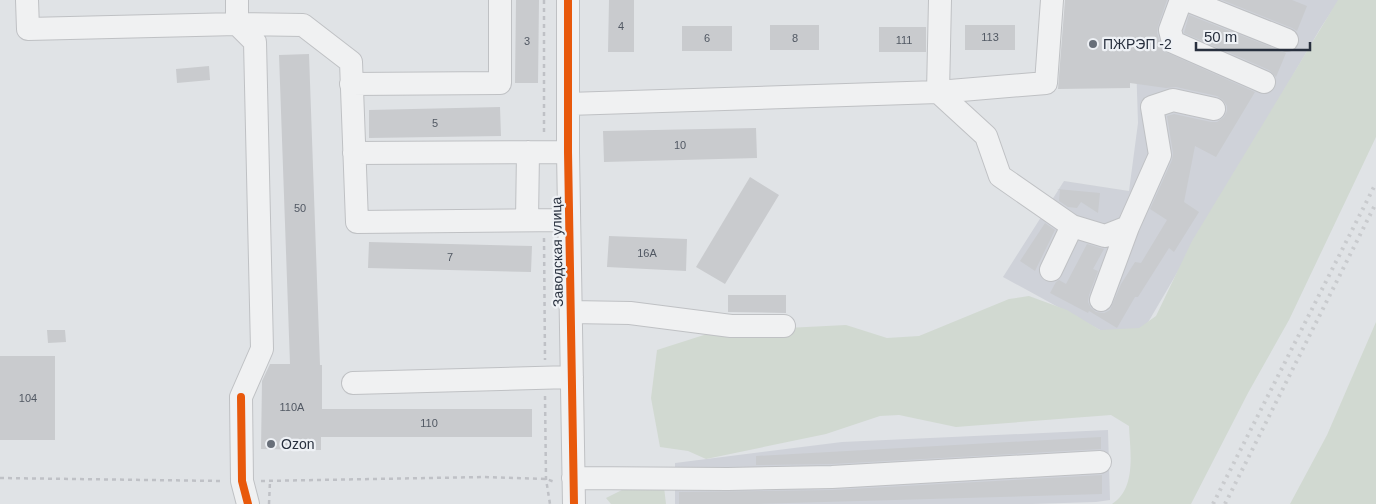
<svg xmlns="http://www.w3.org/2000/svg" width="1376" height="504" viewBox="0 0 1376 504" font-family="Arial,sans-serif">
<rect width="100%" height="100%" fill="#e0e3e6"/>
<path fill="#cfd2d9" d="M 1134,0 L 1339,0 L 1320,29 L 1133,348 L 1003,277 L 1064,181 L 1129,191 L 1138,123 Z
M 1108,430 L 1110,500 L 1096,502 L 1032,504 L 675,504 L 675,463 L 842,442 Z"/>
<path fill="#d1d9d1" d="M 1338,0 L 1376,0 L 1376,137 L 1289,320 L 1248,393 L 1191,504 L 1112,504 C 1137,488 1130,451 1129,426 L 1111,415 L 956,427 L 899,415 L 880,416 L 826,434 L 706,459 L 688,451 L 660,447 L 651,398 L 657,350 L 707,334 L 726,331 L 846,325 L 887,338 L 919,336 L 1009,299 L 1029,296 L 1067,310 L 1100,330 L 1139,328 L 1156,316 L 1192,241 Z
M 1376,322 L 1376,504 L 1290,504 L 1327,435 Z
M 628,487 L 664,487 L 666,504 L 611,504 L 606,498 Z"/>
<path fill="#c9cbce" d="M 516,0 L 539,0 L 538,83 L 515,83 Z
M 609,0 L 634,0 L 634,52 L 608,52 Z
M 1065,0 L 1167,0 L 1158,26 L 1157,33 L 1163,51 L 1255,92 L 1216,157 L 1195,146 L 1184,202 L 1199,212 L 1174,252 L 1169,248 L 1138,297 L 1135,297 L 1117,328 L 1089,311 L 1088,313 L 1050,293 L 1056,282 L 1059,280 L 1066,284 L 1087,244 L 1104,249 L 1093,269 L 1098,271 L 1089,295 L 1088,302 L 1091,308 L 1096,312 L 1104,313 L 1110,310 L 1121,284 L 1135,262 L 1141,263 L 1167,220 L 1150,209 L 1172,160 L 1173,153 L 1167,116 L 1174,114 L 1211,122 L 1217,122 L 1224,117 L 1227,111 L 1227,106 L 1223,100 L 1217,96 L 1176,87 L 1166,88 L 1130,83 L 1130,88 L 1058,89 Z
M 1222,0 L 1292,0 L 1307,6 L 1297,31 L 1292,28 Z
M 1189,15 L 1286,53 L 1276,77 L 1269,70 L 1184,33 Z
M 770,25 L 819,25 L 819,50 L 770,50 Z
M 965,25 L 1015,25 L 1015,50 L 965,50 Z
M 682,26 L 732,26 L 732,51 L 682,51 Z
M 879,27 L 926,27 L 926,52 L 879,52 Z
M 309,54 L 320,365 L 322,365 L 322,409 L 532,409 L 532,437 L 321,437 L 321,450 L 261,449 L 262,381 L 270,364 L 290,364 L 279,55 Z
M 209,66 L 210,80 L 177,83 L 176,69 Z
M 500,107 L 501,136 L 369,138 L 369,110 Z
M 756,128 L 757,158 L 604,162 L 603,131 Z
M 750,177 L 779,195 L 725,284 L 696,267 Z
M 1057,189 L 1100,193 L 1098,213 L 1081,202 L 1077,208 L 1068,207 L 1059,201 L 1060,190 Z
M 1045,223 L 1055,230 L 1035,271 L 1020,261 Z
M 609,236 L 687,239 L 686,271 L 607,267 Z
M 369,242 L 532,246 L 531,272 L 368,268 Z
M 728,295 L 786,295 L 786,313 L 728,312 Z
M 47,330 L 65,330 L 66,342 L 48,343 Z
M 0,356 L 55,356 L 55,440 L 0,440 Z
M 1101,437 L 1101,449 L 832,464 L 756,465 L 756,456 Z
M 1102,475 L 1102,494 L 757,504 L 679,504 L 679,492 L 832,490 Z"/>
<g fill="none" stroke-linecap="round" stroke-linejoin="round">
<g stroke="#bfc1c4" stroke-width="24">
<path id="minor" d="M 27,0 L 28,29 L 237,24 L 303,25 L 351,62 L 357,222 L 569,220
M 237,0 L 237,24 L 255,42 L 262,349 L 241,397 L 242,481 L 248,504
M 568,0 L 568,152 L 574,504
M 1181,0 L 1170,30 L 1173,42 L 1264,82
M 1187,0 L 1287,40
M 351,84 L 500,83 L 500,0
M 938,92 L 986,136 L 1000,176 L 1072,226 L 1105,236 L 1128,227 L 1160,155 L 1152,107 L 1173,100 L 1214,109
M 938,92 L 1046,83 L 1052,0
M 568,104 L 938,92 L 940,0
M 354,153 L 568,152
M 527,220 L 528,152
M 1051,270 L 1072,226
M 1101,300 L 1128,227
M 571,312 L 630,313 L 731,326 L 784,326
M 353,383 L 572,377
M 573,478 L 728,479 L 832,477 L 1100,462"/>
</g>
<path stroke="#bfc1c6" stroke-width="2.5" stroke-dasharray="4 4" stroke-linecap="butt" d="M 544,0 L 544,133
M 544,238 L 545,360
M 545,396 L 546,479 L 550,504
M 0,478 L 223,481
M 261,481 L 485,477 L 546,479 L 555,482
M 269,504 L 270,481"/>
<use href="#minor" stroke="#f0f1f2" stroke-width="22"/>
<path stroke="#c9cbce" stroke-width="4" stroke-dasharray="2.5 5" stroke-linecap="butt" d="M 1213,504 L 1376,183
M 1225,504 L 1376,203"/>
<g stroke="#eef1f5" stroke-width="11">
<path id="cycleway" d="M 568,0 L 568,152 L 574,504
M 241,397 L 242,481 L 248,504"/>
</g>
<use href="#cycleway" stroke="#e8590c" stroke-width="8"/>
</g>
<g fill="#686f79" stroke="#eef1f5" stroke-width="2">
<circle cx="1093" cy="44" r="5"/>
<circle cx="271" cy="444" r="5"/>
</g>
<g text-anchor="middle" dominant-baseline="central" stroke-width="4.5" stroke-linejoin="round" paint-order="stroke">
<g font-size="11" fill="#515863">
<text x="621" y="26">4</text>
<text x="990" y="37">113</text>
<text x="707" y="38">6</text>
<text x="795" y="38">8</text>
<text x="904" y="40">111</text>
<text x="527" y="41">3</text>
<text x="435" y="123">5</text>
<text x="680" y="145">10</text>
<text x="300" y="208">50</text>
<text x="647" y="253">16А</text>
<text x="450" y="257">7</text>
<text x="28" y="398">104</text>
<text x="292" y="407">110А</text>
<text x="429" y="423">110</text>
</g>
<g font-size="14" fill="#28303e" stroke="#eef1f5" text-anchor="start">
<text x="1103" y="44">ПЖРЭП -2</text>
<text x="281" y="444">Ozon</text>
</g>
<g font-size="14" fill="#28303e" stroke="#eef1f5">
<text transform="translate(557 252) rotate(-91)">Заводская улица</text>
</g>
</g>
<path d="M1196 42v8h114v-8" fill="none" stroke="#28303e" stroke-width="2.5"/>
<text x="1204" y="42" font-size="15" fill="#28303e" stroke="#eef1f5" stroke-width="4" paint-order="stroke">50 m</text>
</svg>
